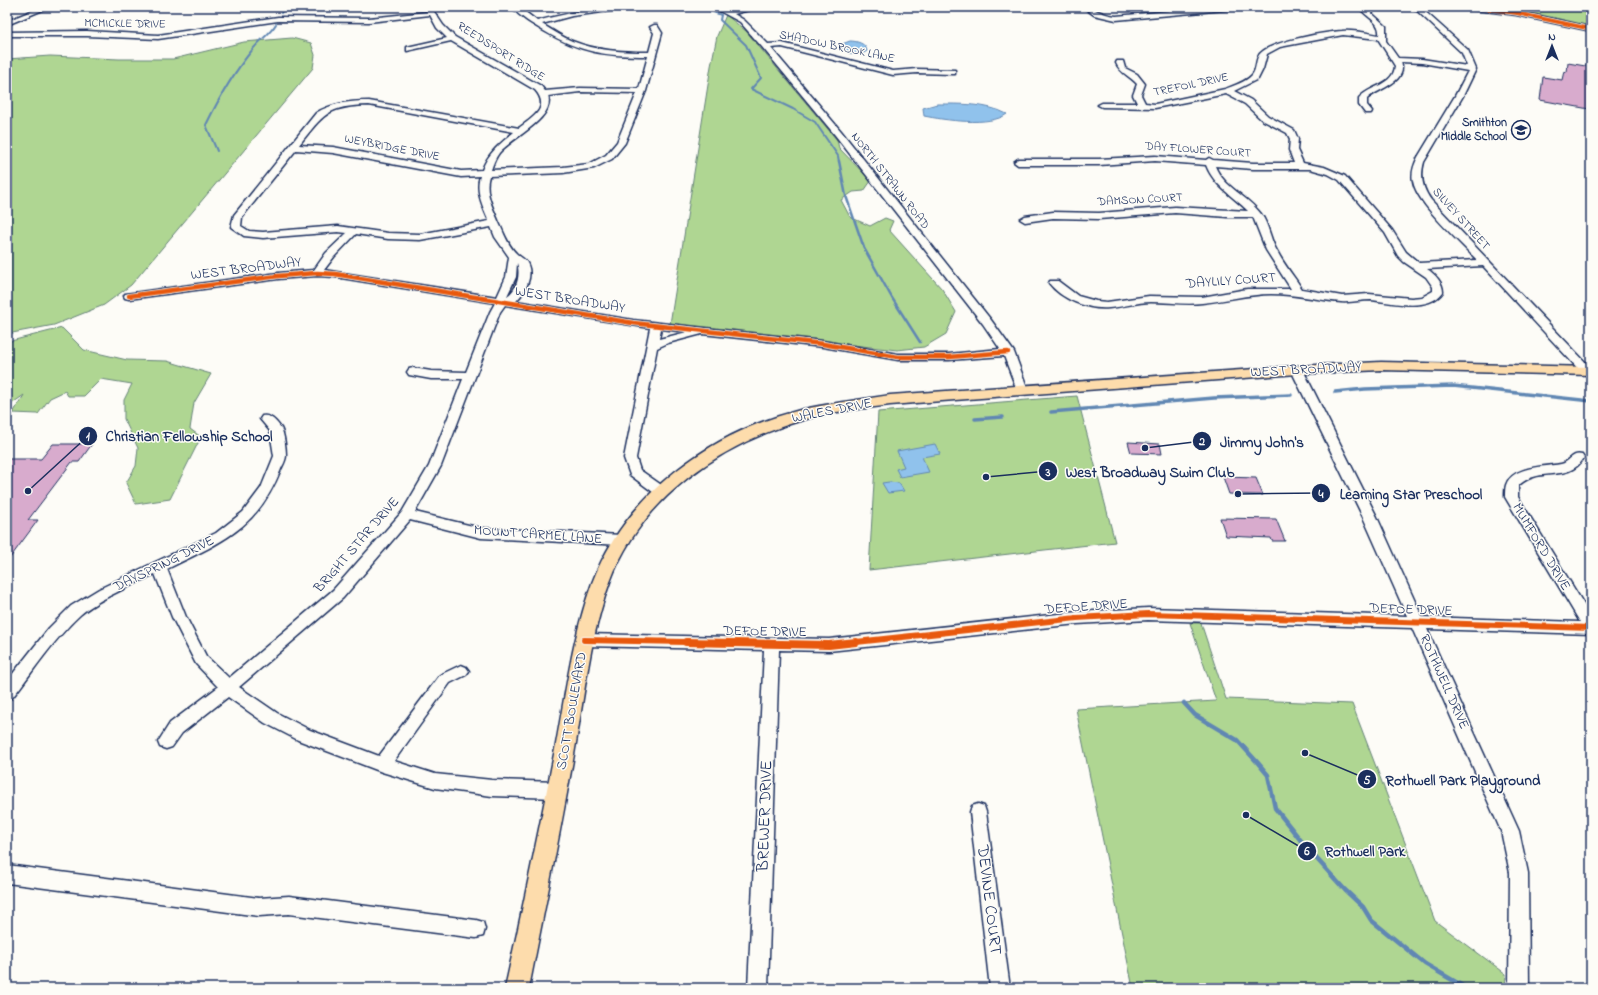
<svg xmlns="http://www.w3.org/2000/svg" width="1598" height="995" viewBox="0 0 1598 995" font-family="'Indie Flower',sans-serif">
<rect width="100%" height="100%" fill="#fdfcf7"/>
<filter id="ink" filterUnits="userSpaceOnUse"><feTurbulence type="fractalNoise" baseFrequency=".025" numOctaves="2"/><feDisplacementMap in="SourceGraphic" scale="8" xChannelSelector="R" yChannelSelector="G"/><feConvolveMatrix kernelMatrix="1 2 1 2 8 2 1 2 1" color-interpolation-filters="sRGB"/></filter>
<g filter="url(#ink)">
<path fill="#afd692" stroke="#658278" d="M 1492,7 L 1591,7 L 1591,27 Z
M 726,15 L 746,31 L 837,140 L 839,148 L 871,181 L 864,191 L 853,192 L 841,200 L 850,217 L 870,226 L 885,218 L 893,221 L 889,230 L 942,289 L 956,312 L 946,334 L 924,347 L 897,350 L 670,324 L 711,66 L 717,36 Z
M 292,38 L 311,43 L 315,55 L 313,68 L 131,285 L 104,305 L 54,325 L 7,334 L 7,59 L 50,56 L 119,59 L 173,59 L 244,42 Z
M 62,328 L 84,350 L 127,360 L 167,361 L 211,374 L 194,403 L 190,429 L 201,437 L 170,499 L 136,504 L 126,483 L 136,466 L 138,448 L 124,419 L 124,400 L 132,384 L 101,379 L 84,396 L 68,396 L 65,391 L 50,398 L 38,414 L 13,413 L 24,395 L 7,407 L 7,342 Z
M 1077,396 L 1115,542 L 869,570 L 878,412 Z
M 1190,623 L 1201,623 L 1226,699 L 1352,704 L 1435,921 L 1506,974 L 1505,988 L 1133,988 L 1076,709 L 1216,701 Z"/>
<path fill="#90c2ec" stroke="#6187b3" d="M 850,41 C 856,41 866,43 867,51 C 859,57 849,54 841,49 L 842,44 Z
M 937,104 C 959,104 986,103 1007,114 C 990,127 944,120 924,116 L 923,108 Z
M 935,444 L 940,454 L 922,457 L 929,472 L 900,477 L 896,469 L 904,467 L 897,451 Z
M 889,482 L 899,483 L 904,491 L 888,493 L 882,483 Z"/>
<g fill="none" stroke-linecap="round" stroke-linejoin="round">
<path stroke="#6187b3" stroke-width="2" d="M 701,7 L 721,15 L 720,20 L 746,45 L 761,78 L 751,89 L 793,109 L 815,122 L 838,156 L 839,162
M 281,13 L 285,7
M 217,151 L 206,125 C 219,98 234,72 253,49 C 260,40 270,34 276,24"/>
<path stroke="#6187b3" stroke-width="2.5" d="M 839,161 L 846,196 L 864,248 L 892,298 L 920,342"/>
<path stroke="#6187b3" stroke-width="3.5" d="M 1335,392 L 1365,389 L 1453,386 L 1591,401
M 1051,412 L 1214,398 L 1291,395
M 975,419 L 1003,417"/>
<path stroke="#6187b3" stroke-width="4.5" d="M 1184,703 L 1195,715 L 1237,740 L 1258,763 L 1268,775 L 1275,808 L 1306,847 L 1345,890 L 1363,907 L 1371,920 L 1425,964 L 1466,988"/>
</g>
<path fill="#d8abcd" stroke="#1b2f5e" d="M 1568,63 L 1591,67 L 1591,95 L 1589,109 L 1540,100 L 1543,77 L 1562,80 L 1564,71 L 1567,72 Z
M 1128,442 L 1160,444 L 1162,454 L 1131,453 Z
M 53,444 L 92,444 L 79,462 L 72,462 L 28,520 L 38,520 L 7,562 L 7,459 L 41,459 Z
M 1223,477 L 1256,478 L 1263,495 L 1229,494 Z
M 1220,518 L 1276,519 L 1285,541 L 1272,541 L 1271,538 L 1226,536 Z"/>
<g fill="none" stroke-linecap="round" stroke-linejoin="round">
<g stroke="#1b2f5e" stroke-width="3">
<path id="minor" d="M 41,7 L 50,7 L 7,25 L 7,21 Z
M 425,7 L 431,7 L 443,25 L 455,37 L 541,86 L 545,91 L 580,88 L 639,89 L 648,56 C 605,56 581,53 544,31 C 532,24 521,18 512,7 L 519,7 L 537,21 C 568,13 597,7 629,7 L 626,9 L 572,16 L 542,24 C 552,30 562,37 572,41 C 597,51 623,52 649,52 L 654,33 L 650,27 L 654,25 L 657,25 L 662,33 L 646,91 L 625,143 L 612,159 L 594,168 L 563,173 L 489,176 C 484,192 493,208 499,223 C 504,233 508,246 517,254 C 521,258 526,259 528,265 C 533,277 525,293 516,301 L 633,320 L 823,341 L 898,354 L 949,354 L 1000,349 L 983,324 L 835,135 L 762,47 L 740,22 L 712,7 L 720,7 L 728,11 L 747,7 L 760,7 L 734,14 L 744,20 L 768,44 L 782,43 L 893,71 L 917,69 L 955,70 L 955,74 L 952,74 L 917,73 L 893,75 L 782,47 L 771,48 L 841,131 L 991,320 L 1014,352 L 1028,390 L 1026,393 L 1018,393 L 1004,356 L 949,360 L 898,360 L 823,347 L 702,334 L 668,343 L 657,348 L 636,458 L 640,470 L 667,489 L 668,492 L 667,495 L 662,497 L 657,495 L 630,475 L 624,458 L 650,328 L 505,305 L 500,312 L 441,466 L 415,512 L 481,528 L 622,535 L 627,536 L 629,540 L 627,544 L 622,545 L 481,538 L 410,520 L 343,598 L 239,687 L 277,713 L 310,730 L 379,756 L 440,675 L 461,665 L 466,667 L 469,671 L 466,675 L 450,683 L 394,761 L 435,774 L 492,780 L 557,782 L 563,785 L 565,790 L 563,795 L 557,798 L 492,796 L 435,788 L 382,772 L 298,740 L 265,723 L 228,697 L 182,733 L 172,747 L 166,749 L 160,747 L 158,742 L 170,723 L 218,687 L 196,664 L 172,617 L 155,574 C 133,585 98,599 80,615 C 54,639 34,670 12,698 L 7,699 L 7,681 L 49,628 L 71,606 L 99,589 L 216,533 L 243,512 L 261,488 L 274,456 L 270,431 L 260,419 L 262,416 C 270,414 276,421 281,428 C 284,434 286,448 286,455 C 286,460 283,465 281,469 C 257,530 221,542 167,569 L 186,617 L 206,656 L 229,678 L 333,590 L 402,512 L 429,466 L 463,379 L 431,379 L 409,375 L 407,372 L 409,369 L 413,368 L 431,371 L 466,372 L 490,312 L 495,303 L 335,277 L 317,276 L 278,279 L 129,299 L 125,298 L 124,296 L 125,294 L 278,273 L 314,270 L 326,253 L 347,233 L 338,232 L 263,238 L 244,236 L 231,227 L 234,215 L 316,113 C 332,103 350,101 369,101 L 519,128 C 532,118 551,108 535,90 L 451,41 L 407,51 L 407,47 L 447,38 L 437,28 L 430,15 L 369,22 L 278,21 L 158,39 L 87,36 L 7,36 L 7,32 L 87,31 L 158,35 L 278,17 L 369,18 L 427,12 ZM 580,92 L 637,93 L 617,142 L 606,155 L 589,164 L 563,167 L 491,170 C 493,164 495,158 499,153 C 511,138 556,118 548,96 ZM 369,105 L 514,132 C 500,144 488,153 482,170 L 461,171 L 333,147 L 299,145 C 324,114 327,106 369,105 ZM 296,150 L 333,153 L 461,177 L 480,176 C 475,191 483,207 489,221 L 420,234 L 388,233 L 338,226 L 263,232 L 249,231 L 241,226 L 242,217 ZM 491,227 L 495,237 L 509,257 L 506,277 L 497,297 L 324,270 L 334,257 L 356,234 L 388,239 L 420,240 ZM 517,263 C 521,275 517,290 507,296 L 516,277 ZM 661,329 L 687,332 L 659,339 Z
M 1083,7 C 1093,7 1103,15 1116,16 L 1213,7 L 1239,7 L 1236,9 L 1116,20 L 1094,15 Z
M 1359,7 L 1365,7 L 1386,26 L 1386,41 L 1398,58 L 1422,59 L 1467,66 L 1462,53 L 1413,7 L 1420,7 L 1468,50 L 1476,69 L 1463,96 L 1424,162 C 1420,176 1422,188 1431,200 L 1591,368 L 1591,374 L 1583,374 L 1483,266 L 1427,269 C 1435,274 1443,283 1443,292 C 1428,313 1392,302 1371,300 C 1361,300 1351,303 1341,302 C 1317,300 1295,294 1271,294 C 1248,294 1226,301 1202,303 C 1185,305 1168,302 1151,302 C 1137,302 1123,307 1109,308 C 1088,310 1061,299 1049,283 L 1050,281 L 1058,281 L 1078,296 L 1096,301 L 1107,302 L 1149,296 L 1202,297 L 1247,289 L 1291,289 L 1266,250 L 1253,217 L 1227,217 L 1175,213 L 1099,219 L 1053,218 L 1025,222 L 1020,219 L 1025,216 L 1053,212 L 1099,213 L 1175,207 L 1248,211 C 1233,196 1214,186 1206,165 L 1155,161 L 1099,165 L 1018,165 L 1014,162 L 1018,159 L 1099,159 L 1155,156 L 1206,160 L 1209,158 L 1213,160 L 1253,163 L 1294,163 L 1289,150 L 1290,139 L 1287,133 L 1262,120 L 1245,104 L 1226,94 L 1155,108 L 1102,107 L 1098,105 L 1102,103 L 1137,103 L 1133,95 L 1137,84 C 1130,76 1120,73 1116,63 L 1117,61 L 1123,61 L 1125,68 L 1137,74 L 1145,84 L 1141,95 L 1145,103 L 1155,104 L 1225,89 C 1233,86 1246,82 1252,75 C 1258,68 1254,57 1263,51 C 1276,41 1325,32 1342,31 C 1354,30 1367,33 1379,35 C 1381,21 1365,17 1359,7 ZM 1343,35 L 1378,39 L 1395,66 C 1394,85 1369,86 1359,98 L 1359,105 L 1365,113 L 1371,113 L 1372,111 L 1367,105 L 1367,99 C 1378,88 1408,83 1401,62 L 1422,63 L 1468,71 L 1455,96 L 1418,157 C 1414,165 1411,173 1413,181 C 1416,203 1461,243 1477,260 L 1419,263 L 1406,252 L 1392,230 L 1345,176 L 1324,167 L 1303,163 L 1297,150 L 1298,139 L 1294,130 L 1268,116 L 1251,100 L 1234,91 L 1258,79 L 1263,69 L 1267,54 L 1280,47 ZM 1215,166 L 1253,169 L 1310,169 L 1328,174 L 1339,180 L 1385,233 L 1398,256 L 1404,262 L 1426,277 L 1433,287 L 1433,291 L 1422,297 L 1411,298 L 1369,294 L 1342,296 L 1302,289 C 1294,276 1284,265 1277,251 C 1270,239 1269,225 1261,214 C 1248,196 1224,188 1215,166 Z
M 1466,7 C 1508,7 1549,18 1591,27 L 1591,31 L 1516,15 L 1469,9 Z
M 1297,366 L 1301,367 L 1303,370 L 1377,517 L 1422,617 L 1580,622 L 1505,497 C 1505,493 1505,488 1506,485 C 1512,466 1546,467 1561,464 C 1570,462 1572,452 1582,455 L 1584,458 C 1568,484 1540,465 1518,486 L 1518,497 L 1591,616 L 1591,634 L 1427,629 L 1519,831 L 1528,873 L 1529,988 L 1509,988 L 1510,873 L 1501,831 L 1412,628 L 1148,620 L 1077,624 L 829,651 L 779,650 L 768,988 L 748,988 L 764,650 L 584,646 L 579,644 L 577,640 L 579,636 L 584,634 L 829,639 L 1077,612 L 1148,608 L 1407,616 L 1363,517 L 1291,370 L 1293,367 Z
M 978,804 L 984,806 L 986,812 L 1010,988 L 990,988 L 970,812 L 972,806 Z
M 7,865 L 259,898 L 289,896 L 476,920 L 483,922 L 485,929 L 483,936 L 476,938 L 289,914 L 259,916 L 7,883 Z"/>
</g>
<g stroke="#1b2f5e" stroke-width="3">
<path id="major" d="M 1381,362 L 1591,367 L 1591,375 L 1381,370 L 1297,374 L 890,405 C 861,409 831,411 803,420 C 720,444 641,498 610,582 C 591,633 585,689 576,743 C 562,825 545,906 529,988 L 505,988 C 523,907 540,826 556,744 C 566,690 573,635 592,583 C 626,494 710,433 800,410 C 830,403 860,400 890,395 L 1297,366 Z"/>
</g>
<use href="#minor" fill="#fdfcf7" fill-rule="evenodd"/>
<use href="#major" fill="#fddcac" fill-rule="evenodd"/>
<g stroke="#fdfcf7" stroke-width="5">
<path id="cycleway-far3" d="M 1469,7 L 1516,13 L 1591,29"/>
</g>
<g stroke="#fdfcf7" stroke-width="6">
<path id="cycleway-far2" d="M 129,296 L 278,276 L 317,273 L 335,274 L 633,323 L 823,344 L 898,357 L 949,357 L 1008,352"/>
</g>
<g stroke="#fdfcf7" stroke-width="8">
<path id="cycleway-far1" d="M 584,640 L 735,643
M 847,643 L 1077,618 L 1148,614 L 1591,628"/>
</g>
<g stroke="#fdfcf7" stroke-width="10">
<path id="cycleway" d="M 686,642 L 829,645 L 856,642"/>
</g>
<use href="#cycleway-far3" stroke="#e8590c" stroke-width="3.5"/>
<use href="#cycleway-far2" stroke="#e8590c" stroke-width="4.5"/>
<use href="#cycleway-far1" stroke="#e8590c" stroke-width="6"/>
<use href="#cycleway" stroke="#e8590c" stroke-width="8"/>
</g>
</g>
<defs>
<g id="school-ring" transform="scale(1)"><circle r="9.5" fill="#fdfcf7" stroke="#1b2f5e" stroke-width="1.5"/><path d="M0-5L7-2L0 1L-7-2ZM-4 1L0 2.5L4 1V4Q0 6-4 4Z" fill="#1b2f5e"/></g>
</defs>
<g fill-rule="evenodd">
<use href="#school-ring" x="1521" y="130"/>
</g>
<g text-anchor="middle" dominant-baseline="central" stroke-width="3" stroke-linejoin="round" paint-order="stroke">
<g font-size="12" fill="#1b2f5e" stroke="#fdfcf7">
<text transform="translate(125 24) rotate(1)">MCMICKLE DRIVE</text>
<text transform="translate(837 47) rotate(12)">SHADOW BROOK LANE</text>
<text transform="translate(501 52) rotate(32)">REEDSPORT RIDGE</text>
<text transform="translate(1191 85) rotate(-12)">TREFOIL DRIVE</text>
<text transform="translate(392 148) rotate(11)">WEYBRIDGE DRIVE</text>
<text transform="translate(1198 150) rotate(4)">DAY FLOWER COURT</text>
<text transform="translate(890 181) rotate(52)">NORTH STRAWN ROAD</text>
<text transform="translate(1140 200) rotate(-3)">DAMSON COURT</text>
<text transform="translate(1461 219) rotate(48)">SILVEY STREET</text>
</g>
<g font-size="12" font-weight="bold" fill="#1b2f5e" stroke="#fdfcf7" text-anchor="end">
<text x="1507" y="123">Smithton<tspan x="1507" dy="14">Middle School</tspan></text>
</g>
<g font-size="14" fill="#1b2f5e" stroke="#fdfcf7">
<text transform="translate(246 269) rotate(-7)">WEST BROADWAY</text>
<text transform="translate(1231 281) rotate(-4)">DAYLILY COURT</text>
<text transform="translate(570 300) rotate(9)">WEST BROADWAY</text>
<text transform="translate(1306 370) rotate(-3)">WEST BROADWAY</text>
<text transform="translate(832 411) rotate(-11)">WALES DRIVE</text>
<text transform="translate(538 535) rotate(4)">MOUNT CARMEL LANE</text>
<text transform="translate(357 545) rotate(-49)">BRIGHT STAR DRIVE</text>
<text transform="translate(1541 547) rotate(59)">MUMFORD DRIVE</text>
<text transform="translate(164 564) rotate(-26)">DAYSPRING DRIVE</text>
<text transform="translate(1086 607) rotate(-4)">DEFOE DRIVE</text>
<text transform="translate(1411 610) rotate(2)">DEFOE DRIVE</text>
<text transform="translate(765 632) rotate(1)">DEFOE DRIVE</text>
<text transform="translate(1444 682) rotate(66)">ROTHWELL DRIVE</text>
<text transform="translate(572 711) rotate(-80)">SCOTT BOULEVARD</text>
</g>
<g font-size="17" fill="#1b2f5e" stroke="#fdfcf7">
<text transform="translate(765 816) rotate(-88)">BREWER DRIVE</text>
<text transform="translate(989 900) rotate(83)">DEVINE COURT</text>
</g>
</g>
<path fill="none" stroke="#1b2f5e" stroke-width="1.5" d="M28 491L88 436M1145 448L1202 441M986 477L1048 471M1238 494L1321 493M1305 753L1367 779M1246 815L1307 851"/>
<g fill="#1b2f5e" stroke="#fdfcf7" stroke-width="1.5">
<circle cx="28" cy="491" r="4"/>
<circle cx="1145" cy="448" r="4"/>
<circle cx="986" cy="477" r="4"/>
<circle cx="1238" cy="494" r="4"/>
<circle cx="1305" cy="753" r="4"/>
<circle cx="1246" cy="815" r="4"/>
<circle cx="88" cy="436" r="10"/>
<circle cx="1202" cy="441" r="10"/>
<circle cx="1048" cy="471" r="10"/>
<circle cx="1321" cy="493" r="10"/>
<circle cx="1367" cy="779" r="10"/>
<circle cx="1307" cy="851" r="10"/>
</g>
<g font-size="12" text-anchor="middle" font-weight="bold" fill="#fff">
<text x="88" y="440">1</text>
<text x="1202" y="445">2</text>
<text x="1048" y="476">3</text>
<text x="1321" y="498">4</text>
<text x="1367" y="784">5</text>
<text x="1307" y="855">6</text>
</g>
<g font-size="15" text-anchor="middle" font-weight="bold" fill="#1b2f5e" stroke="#fdfcf7" stroke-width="3" stroke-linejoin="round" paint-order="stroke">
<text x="189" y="441">Christian Fellowship School</text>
<text x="1262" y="447">Jimmy John's</text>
<text x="1150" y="477">West Broadway Swim Club</text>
<text x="1411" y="499">Learning Star Preschool</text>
<text x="1463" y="785">Rothwell Park Playground</text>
<text x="1365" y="856">Rothwell Park</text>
</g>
<rect width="1598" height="995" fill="none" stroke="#fdfcf7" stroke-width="24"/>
<rect x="12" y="12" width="1574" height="971" fill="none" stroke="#1b2f5e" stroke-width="1.5" filter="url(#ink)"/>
<g transform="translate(1552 46)" stroke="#fdfcf7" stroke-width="3" paint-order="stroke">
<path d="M0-3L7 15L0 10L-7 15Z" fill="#1b2f5e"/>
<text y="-6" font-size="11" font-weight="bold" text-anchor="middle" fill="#1b2f5e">N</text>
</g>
</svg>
